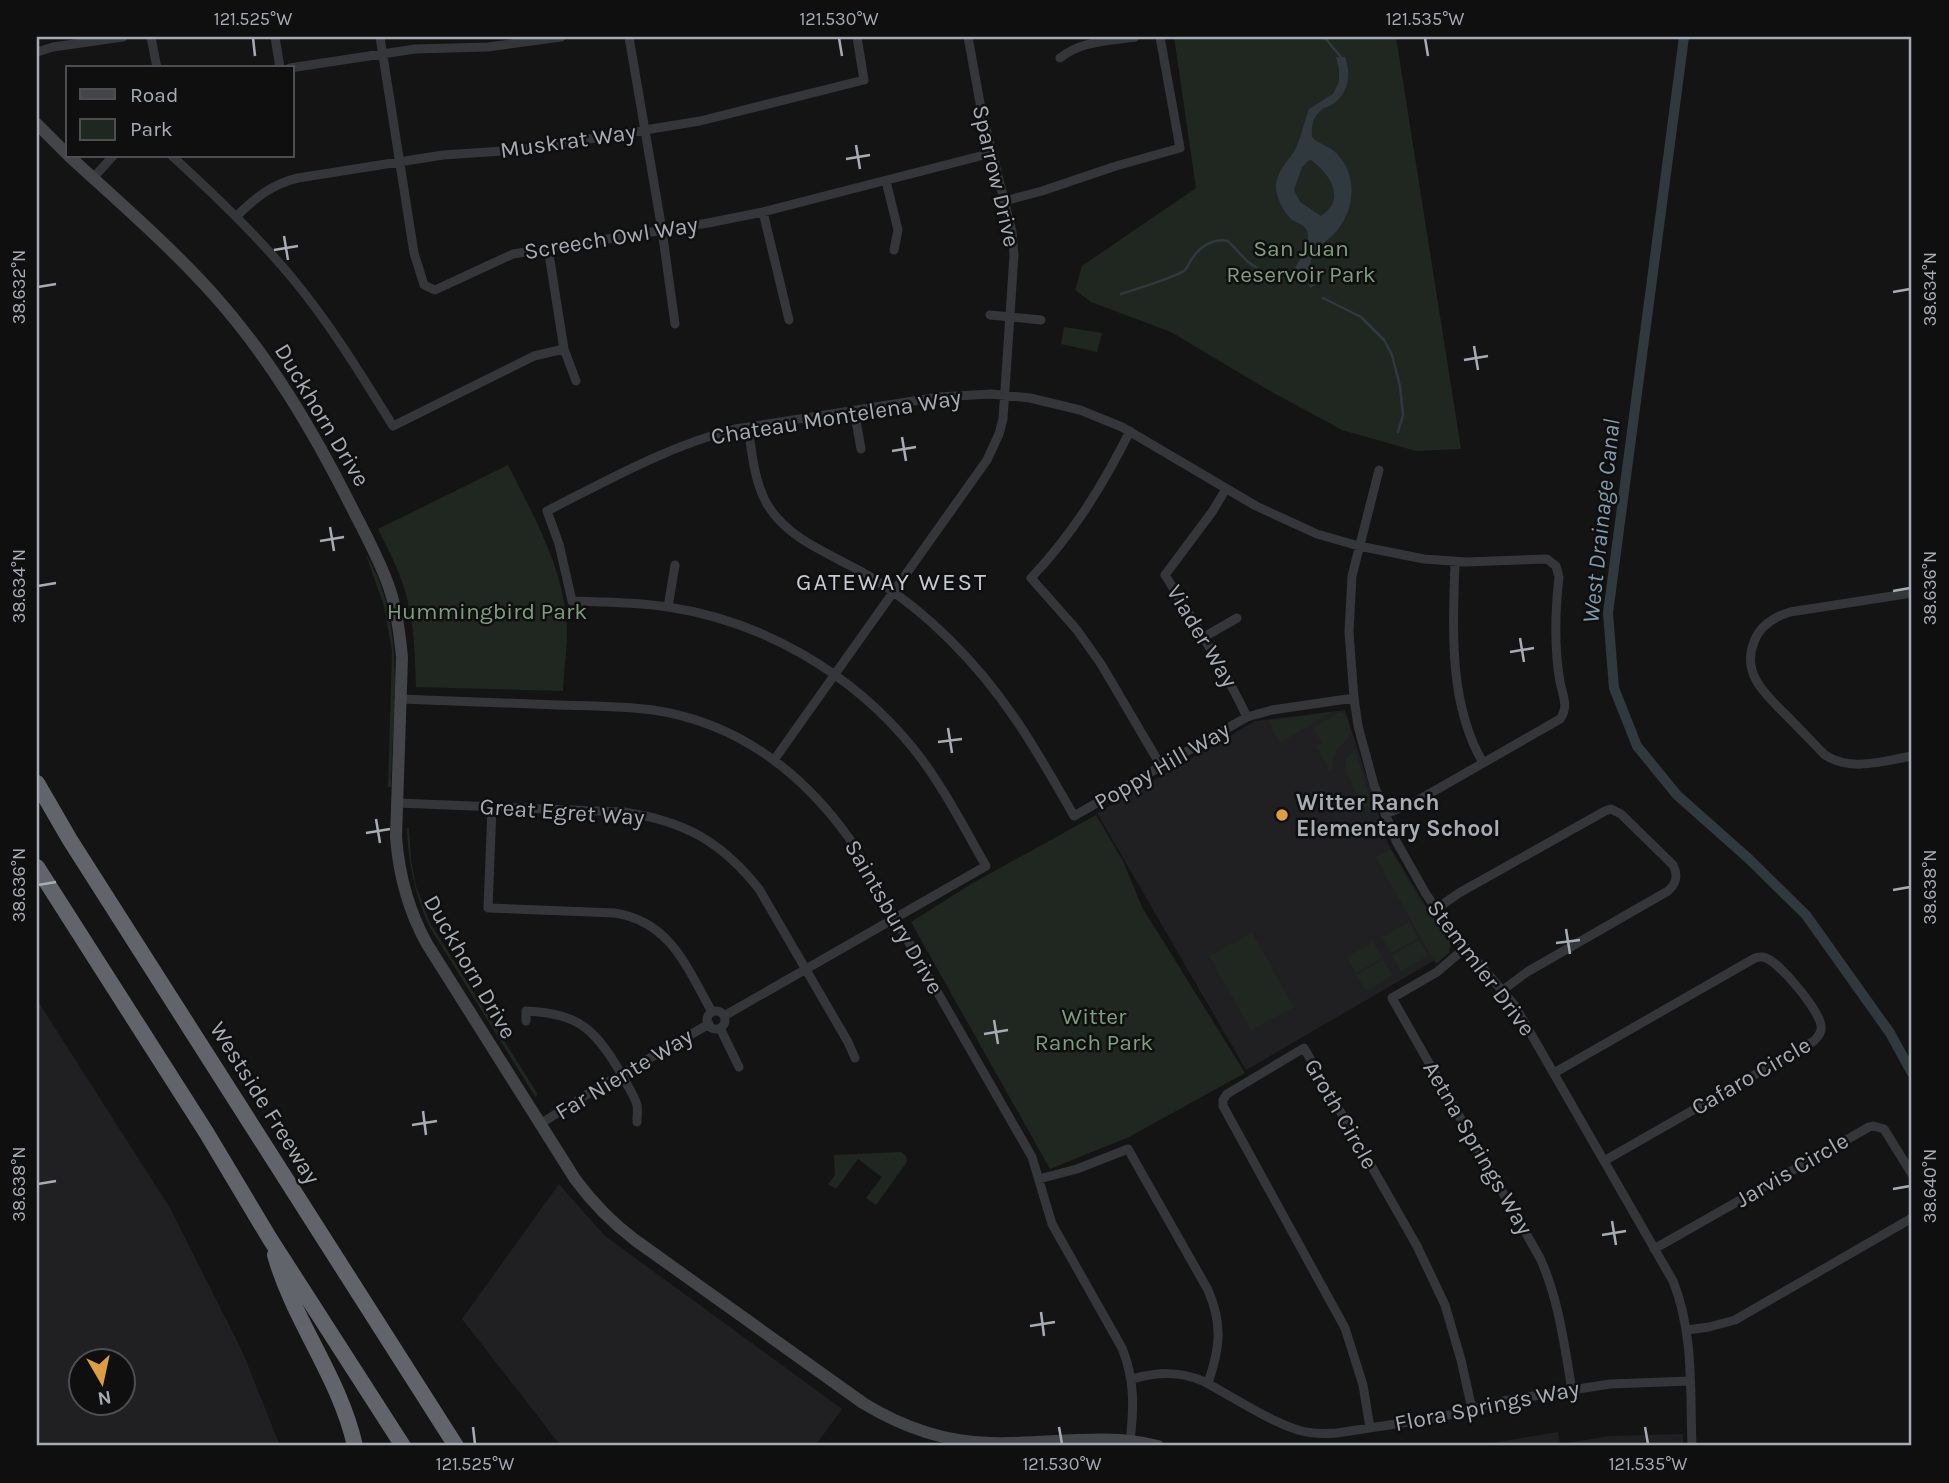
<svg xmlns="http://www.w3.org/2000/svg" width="1949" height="1483" viewBox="0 0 1949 1483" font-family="Karla,sans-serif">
<rect width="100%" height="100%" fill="#141415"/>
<path fill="#202022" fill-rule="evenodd" d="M 1345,710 L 1388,844 L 1449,944 L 1442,956 L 1246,1070 L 1097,813 L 1255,721 Z
M 37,1000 L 170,1208 L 243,1353 L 280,1446 L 37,1446 ZM 80,1360 L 122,1360 L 122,1402 L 80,1402 Z
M 559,1184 L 605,1236 L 842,1409 L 815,1446 L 561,1446 L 462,1319 Z
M 1558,1432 L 1560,1444 L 1610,1436 L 1683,1434 L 1683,1446 L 1473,1446 Z"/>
<path fill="#202721" d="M 1174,37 L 1396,37 L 1461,449 L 1416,451 L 1342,430 L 1270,391 L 1171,332 L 1091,302 L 1075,290 L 1082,266 L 1196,188 Z
M 1064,327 L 1102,333 L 1097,352 L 1061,344 Z
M 508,465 C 532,513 560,561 566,616 C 569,638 564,668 563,691 L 416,687 C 415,651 414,613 401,579 C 395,562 386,545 378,529 Z
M 366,555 C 371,561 376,574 380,583 C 404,648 392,719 391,787 L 388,787 L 392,651 L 384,606 Z
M 1331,712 L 1280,743 L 1269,721 L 1270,721 Z
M 1340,712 L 1347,717 L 1351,734 C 1341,748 1331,749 1333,769 L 1330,771 L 1316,746 L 1322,743 L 1313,728 Z
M 1355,750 L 1375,815 L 1365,809 L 1346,772 L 1346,759 Z
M 1096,815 L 1123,861 L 1142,907 L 1245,1073 L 1129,1137 L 1050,1169 L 911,922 L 971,884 Z
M 407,828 L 409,828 L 411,860 L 416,886 L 430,923 L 537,1093 L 536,1098 L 429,926 C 415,894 408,863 407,828 Z
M 1391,849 L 1411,886 L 1451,944 L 1449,953 L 1436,964 L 1376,858 Z
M 1409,922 L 1418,938 L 1391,953 L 1382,937 Z
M 1252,933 L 1294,1007 L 1251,1030 L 1209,956 Z
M 1419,940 L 1428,956 L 1401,971 L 1392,955 Z
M 1373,942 L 1382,958 L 1356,973 L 1347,957 Z
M 1383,960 L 1392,976 L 1366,991 L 1357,975 Z
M 901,1152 L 906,1156 L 907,1162 L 876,1205 L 866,1198 L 882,1177 L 858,1159 L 836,1189 L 828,1184 L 835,1175 L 834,1155 Z"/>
<path fill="#30393e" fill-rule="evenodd" d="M 1336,57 L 1345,57 C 1352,76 1348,95 1330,106 C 1323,109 1326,106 1320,111 C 1313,118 1311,126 1312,137 C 1319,145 1331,146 1338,155 C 1359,178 1354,213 1334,234 C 1326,242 1316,247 1312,258 C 1309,264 1311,272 1312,279 L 1315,282 L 1315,285 L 1310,288 L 1305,274 L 1301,273 L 1290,283 L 1287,281 L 1287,276 C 1297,267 1314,242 1306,229 C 1302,223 1293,222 1289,217 C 1283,211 1276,196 1276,188 C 1276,171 1287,163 1295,150 C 1301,138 1304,122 1309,109 L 1333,94 L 1339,82 L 1339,68 ZM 1311,160 C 1330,174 1347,199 1321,216 L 1300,202 L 1294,190 L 1302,167 L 1308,161 Z"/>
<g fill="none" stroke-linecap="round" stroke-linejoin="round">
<path stroke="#30393e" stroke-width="2.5" d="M 1324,37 L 1341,57
M 1121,294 C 1135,289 1175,278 1185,270 C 1189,266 1190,260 1194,256 C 1202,245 1215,238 1228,241 L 1248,262 L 1273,279
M 1323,298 L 1361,317 L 1384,340 L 1392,355 L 1400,386 L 1403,415 L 1398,432"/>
<path stroke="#30393e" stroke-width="10" d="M 1684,37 L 1608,613 L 1614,688 L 1637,746 L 1677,795 L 1749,859 L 1806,915 L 1890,1033 L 1912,1073"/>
<path stroke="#35363a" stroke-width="9" d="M 151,37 L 157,68
M 275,37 L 280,68
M 380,37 L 414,253 L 424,285 L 435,290 L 513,254 L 708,223 L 763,212 L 992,153
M 629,37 L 662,230 L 675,324
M 37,52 L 53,47 L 123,37
M 1060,58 C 1081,41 1108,41 1135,37
M 290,68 L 415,49 L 488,47 L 561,37
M 172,156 C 215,195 256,234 293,279 C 331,325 362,376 393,426 L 534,356 L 564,349
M 93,178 L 113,156
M 886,181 L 898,230 L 894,250
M 1004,201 L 1042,191 L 1116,166 L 1180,148 L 1160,37
M 763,212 L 789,320
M 237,216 C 255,198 272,184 298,178 L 443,155 L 503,151 L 540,147 L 700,121 L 864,80 L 857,37
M 548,248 L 564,349 L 576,381
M 990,315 L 1041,320
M 854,410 L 861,449
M 748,427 C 752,453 754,481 767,504 C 790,543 838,556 874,579 C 901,596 927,617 949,639 C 1004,693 1036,749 1074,816 L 1247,717 L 1272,710 L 1354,698
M 1130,431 C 1103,485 1073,534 1031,578 L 1077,630 L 1101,664 L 1161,766
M 1379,470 L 1352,576 L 1349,632 L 1354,698 L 1358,726 L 1374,785 L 1396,841 L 1426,894 L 1450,929 L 1515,1006 L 1673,1281 C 1694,1333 1690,1391 1692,1446
M 1226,489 L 1212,512 L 1165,575 C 1194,622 1224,668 1247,717
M 1455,562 C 1453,629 1448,702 1483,763
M 1912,593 L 1790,612 C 1774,617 1760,625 1754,642 C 1741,674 1766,695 1787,716 C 1800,729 1812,742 1825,755 C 1851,772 1884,761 1912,756
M 668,607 L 675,565
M 1204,637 L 1237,618
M 401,699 C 453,701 505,703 557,705 C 589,706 621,706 653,710 C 736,722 801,771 849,838 L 1032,1157 L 1052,1224 L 1122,1348 C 1135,1380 1134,1408 1130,1441
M 774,760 L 987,460 L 999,434 L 1003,419 L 1014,255 L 1012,232 L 981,108 L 968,37
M 397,803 L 624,812 C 684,821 721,841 759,889 L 848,1042 L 855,1058
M 492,807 L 488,908 L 615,913 C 671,922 687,968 712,1012
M 1436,909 L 1459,893 L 1605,811 L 1611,809 L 1621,814 L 1673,865 C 1678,875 1677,883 1668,891 L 1527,972 L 1503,990
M 1465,948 L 1437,972 L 1392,998 L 1540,1258 C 1559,1300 1564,1344 1572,1390
M707 1020a9 9 0 1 1 18 0a9 9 0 1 1-18 0Z
M 724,1016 L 986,866 C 963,826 942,784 913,748 C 852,673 763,621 668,607 C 636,602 604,602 572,601 L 559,544 L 547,511 C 608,480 668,446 735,429 L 939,397 L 991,394 L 1030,398 L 1080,410 L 1122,427 L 1256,506 L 1317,534 L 1359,546 L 1424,559 L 1466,562 L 1547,559 L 1556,566 L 1559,577 C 1555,612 1554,647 1560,682 C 1563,696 1569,707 1560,719 L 1415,802 L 1385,814
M 526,1021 L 526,1011 C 577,1013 594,1028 619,1070 C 624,1080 634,1094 637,1105 C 638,1110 637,1116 637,1122
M 720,1028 L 739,1067
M 1554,1073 L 1755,958 C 1760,957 1761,956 1766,958 C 1780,963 1820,1011 1821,1026 C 1822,1033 1818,1036 1814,1041 L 1604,1161
M 540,1124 L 591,1092 L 709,1024
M 1039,1179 L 1077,1169 L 1128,1149 L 1208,1290 C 1223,1325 1220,1348 1208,1383
M 1654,1249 L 1869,1127 L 1873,1126 L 1884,1129 L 1912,1174
M 1687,1330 L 1709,1327 L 1735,1320 L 1912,1218
M 1132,1379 C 1158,1372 1178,1371 1203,1381 C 1231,1396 1269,1421 1298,1430 C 1311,1434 1324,1434 1337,1433 L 1441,1417 L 1503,1401 L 1572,1390 L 1610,1384 L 1690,1381
M 1370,1428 L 1363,1385 L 1345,1328 L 1223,1106 L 1223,1100 L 1227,1094 L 1304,1048 L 1417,1246 L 1445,1305 L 1461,1360 L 1472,1409"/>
<path stroke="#434549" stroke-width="12" d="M 37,124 L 68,155
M 69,156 C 118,201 169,245 214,295 C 270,358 312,429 350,504 C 364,532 380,560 390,590 C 397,612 400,635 402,658 L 396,837 C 399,876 408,910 427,944 L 575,1179 C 592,1202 611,1222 635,1240 L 863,1403 C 902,1427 945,1442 991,1443 C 1046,1445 1104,1432 1158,1446"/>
<path stroke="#61646a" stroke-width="16" d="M 37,783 L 70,840 L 456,1446
M 37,867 L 206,1132 L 270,1239 L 403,1446
M 275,1255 C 294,1322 340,1378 355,1446"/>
</g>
<path fill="none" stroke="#a7acb4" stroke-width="2.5" d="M 253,38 L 255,56M 839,38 L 842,56M 1425,38 L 1428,56M 856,145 L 860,169M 846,159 L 870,155M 284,236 L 288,260M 274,250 L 298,246M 38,287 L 56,284M 1893,292 L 1910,289M 1474,346 L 1478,370M 1464,360 L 1488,356M 902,437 L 906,461M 892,451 L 916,447M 330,527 L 334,551M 320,541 L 344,537M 38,586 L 56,583M 1893,591 L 1910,588M 1520,638 L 1524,662M 1510,652 L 1534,648M 948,728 L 952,753M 938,742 L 962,739M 376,819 L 380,843M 366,833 L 390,829M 38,885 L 56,882M 1893,890 L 1910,887M 1566,929 L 1570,954M 1556,943 L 1580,940M 994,1020 L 998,1044M 984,1034 L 1008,1030M 423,1111 L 426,1135M 412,1125 L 437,1121M 38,1184 L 56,1181M 1893,1189 L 1910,1186M 1612,1221 L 1616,1245M 1602,1235 L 1626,1231M 1041,1312 L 1044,1336M 1030,1326 L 1055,1322M 473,1427 L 475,1444M 1059,1427 L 1062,1444M 1645,1427 L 1648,1444"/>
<circle fill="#de9d43" stroke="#0f0f10" stroke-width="2.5" cx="1282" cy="815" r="7"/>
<g text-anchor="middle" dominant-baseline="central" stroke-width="5" stroke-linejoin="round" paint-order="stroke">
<g font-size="23" fill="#a7acb4" stroke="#0f0f10">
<text transform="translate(568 141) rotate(-8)">Muskrat Way</text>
<text transform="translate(996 176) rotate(77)">Sparrow Drive</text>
<text transform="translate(611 238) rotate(-9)">Screech Owl Way</text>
<text transform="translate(322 415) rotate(59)">Duckhorn Drive</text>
<text transform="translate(836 417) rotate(-9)">Chateau Montelena Way</text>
<text transform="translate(1202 636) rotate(59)">Viader Way</text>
<text transform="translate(1162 766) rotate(-30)">Poppy Hill Way</text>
<text transform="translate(562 812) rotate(4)">Great Egret Way</text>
<text transform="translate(894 917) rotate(60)">Saintsbury Drive</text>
<text transform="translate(470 967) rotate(60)">Duckhorn Drive</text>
<text transform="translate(1481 968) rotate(53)">Stemmler Drive</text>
<text transform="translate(624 1074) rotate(-31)">Far Niente Way</text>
<text transform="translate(1751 1076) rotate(-30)">Cafaro Circle</text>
<text transform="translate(265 1103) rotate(58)">Westside Freeway</text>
<text transform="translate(1341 1114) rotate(60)">Groth Circle</text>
<text transform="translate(1478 1148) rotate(60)">Aetna Springs Way</text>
<text transform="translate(1792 1170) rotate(-30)">Jarvis Circle</text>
<text transform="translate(1487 1406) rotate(-11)">Flora Springs Way</text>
</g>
<g font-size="23" fill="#809d80" stroke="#0f0f10">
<text x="1301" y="248">San Juan<tspan x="1301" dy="26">Reservoir Park</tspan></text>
<text x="487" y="611">Hummingbird Park</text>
<text x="1094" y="1016">Witter<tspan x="1094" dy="26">Ranch Park</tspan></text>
</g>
<g font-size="23" font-weight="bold" fill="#a7acb4" stroke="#0f0f10" text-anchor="start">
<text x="1296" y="802">Witter Ranch<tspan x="1296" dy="26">Elementary School</tspan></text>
</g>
<g font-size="24" font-style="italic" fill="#819bac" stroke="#0f0f10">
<text transform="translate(1601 521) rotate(-84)">West Drainage Canal</text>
</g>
<g font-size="24" letter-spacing="2" fill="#c7cad0" stroke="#0f0f10">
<text x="892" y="582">GATEWAY WEST</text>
</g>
</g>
<rect width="1949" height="1483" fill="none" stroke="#0f0f10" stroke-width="77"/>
<rect x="66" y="66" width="228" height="91" fill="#0f0f10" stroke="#4c4e52" stroke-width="2"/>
<rect x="80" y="89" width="35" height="10" fill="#434549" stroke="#4c4e52" stroke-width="2"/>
<text x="130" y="102" font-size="21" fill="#a7acb4">Road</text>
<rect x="80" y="119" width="35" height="21" fill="#202721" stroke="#4c4e52" stroke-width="2"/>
<text x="130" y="136" font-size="21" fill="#a7acb4">Park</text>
<g transform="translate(102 1382) rotate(171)"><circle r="33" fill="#0f0f10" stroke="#4c4e52" stroke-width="2"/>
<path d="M0-5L12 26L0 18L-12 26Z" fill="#de9d43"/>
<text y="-10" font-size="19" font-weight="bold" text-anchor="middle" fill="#a7acb4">N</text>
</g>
<rect x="38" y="38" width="1872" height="1406" fill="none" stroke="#a7acb4" stroke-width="2.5"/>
<g font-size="18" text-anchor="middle" fill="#a7acb4">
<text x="253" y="25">121.525°W</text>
<text x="839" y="25">121.530°W</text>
<text x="1425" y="25">121.535°W</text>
<text transform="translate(19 287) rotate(-90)" y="6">38.632°N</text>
<text transform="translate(1930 289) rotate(-90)" y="6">38.634°N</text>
<text transform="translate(19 586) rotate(-90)" y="6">38.634°N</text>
<text transform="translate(1930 588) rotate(-90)" y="6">38.636°N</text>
<text transform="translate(19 885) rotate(-90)" y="6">38.636°N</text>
<text transform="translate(1930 887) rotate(-90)" y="6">38.638°N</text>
<text transform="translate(19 1184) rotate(-90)" y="6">38.638°N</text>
<text transform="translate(1930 1186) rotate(-90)" y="6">38.640°N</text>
<text x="475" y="1470">121.525°W</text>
<text x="1062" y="1470">121.530°W</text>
<text x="1648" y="1470">121.535°W</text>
</g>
</svg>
